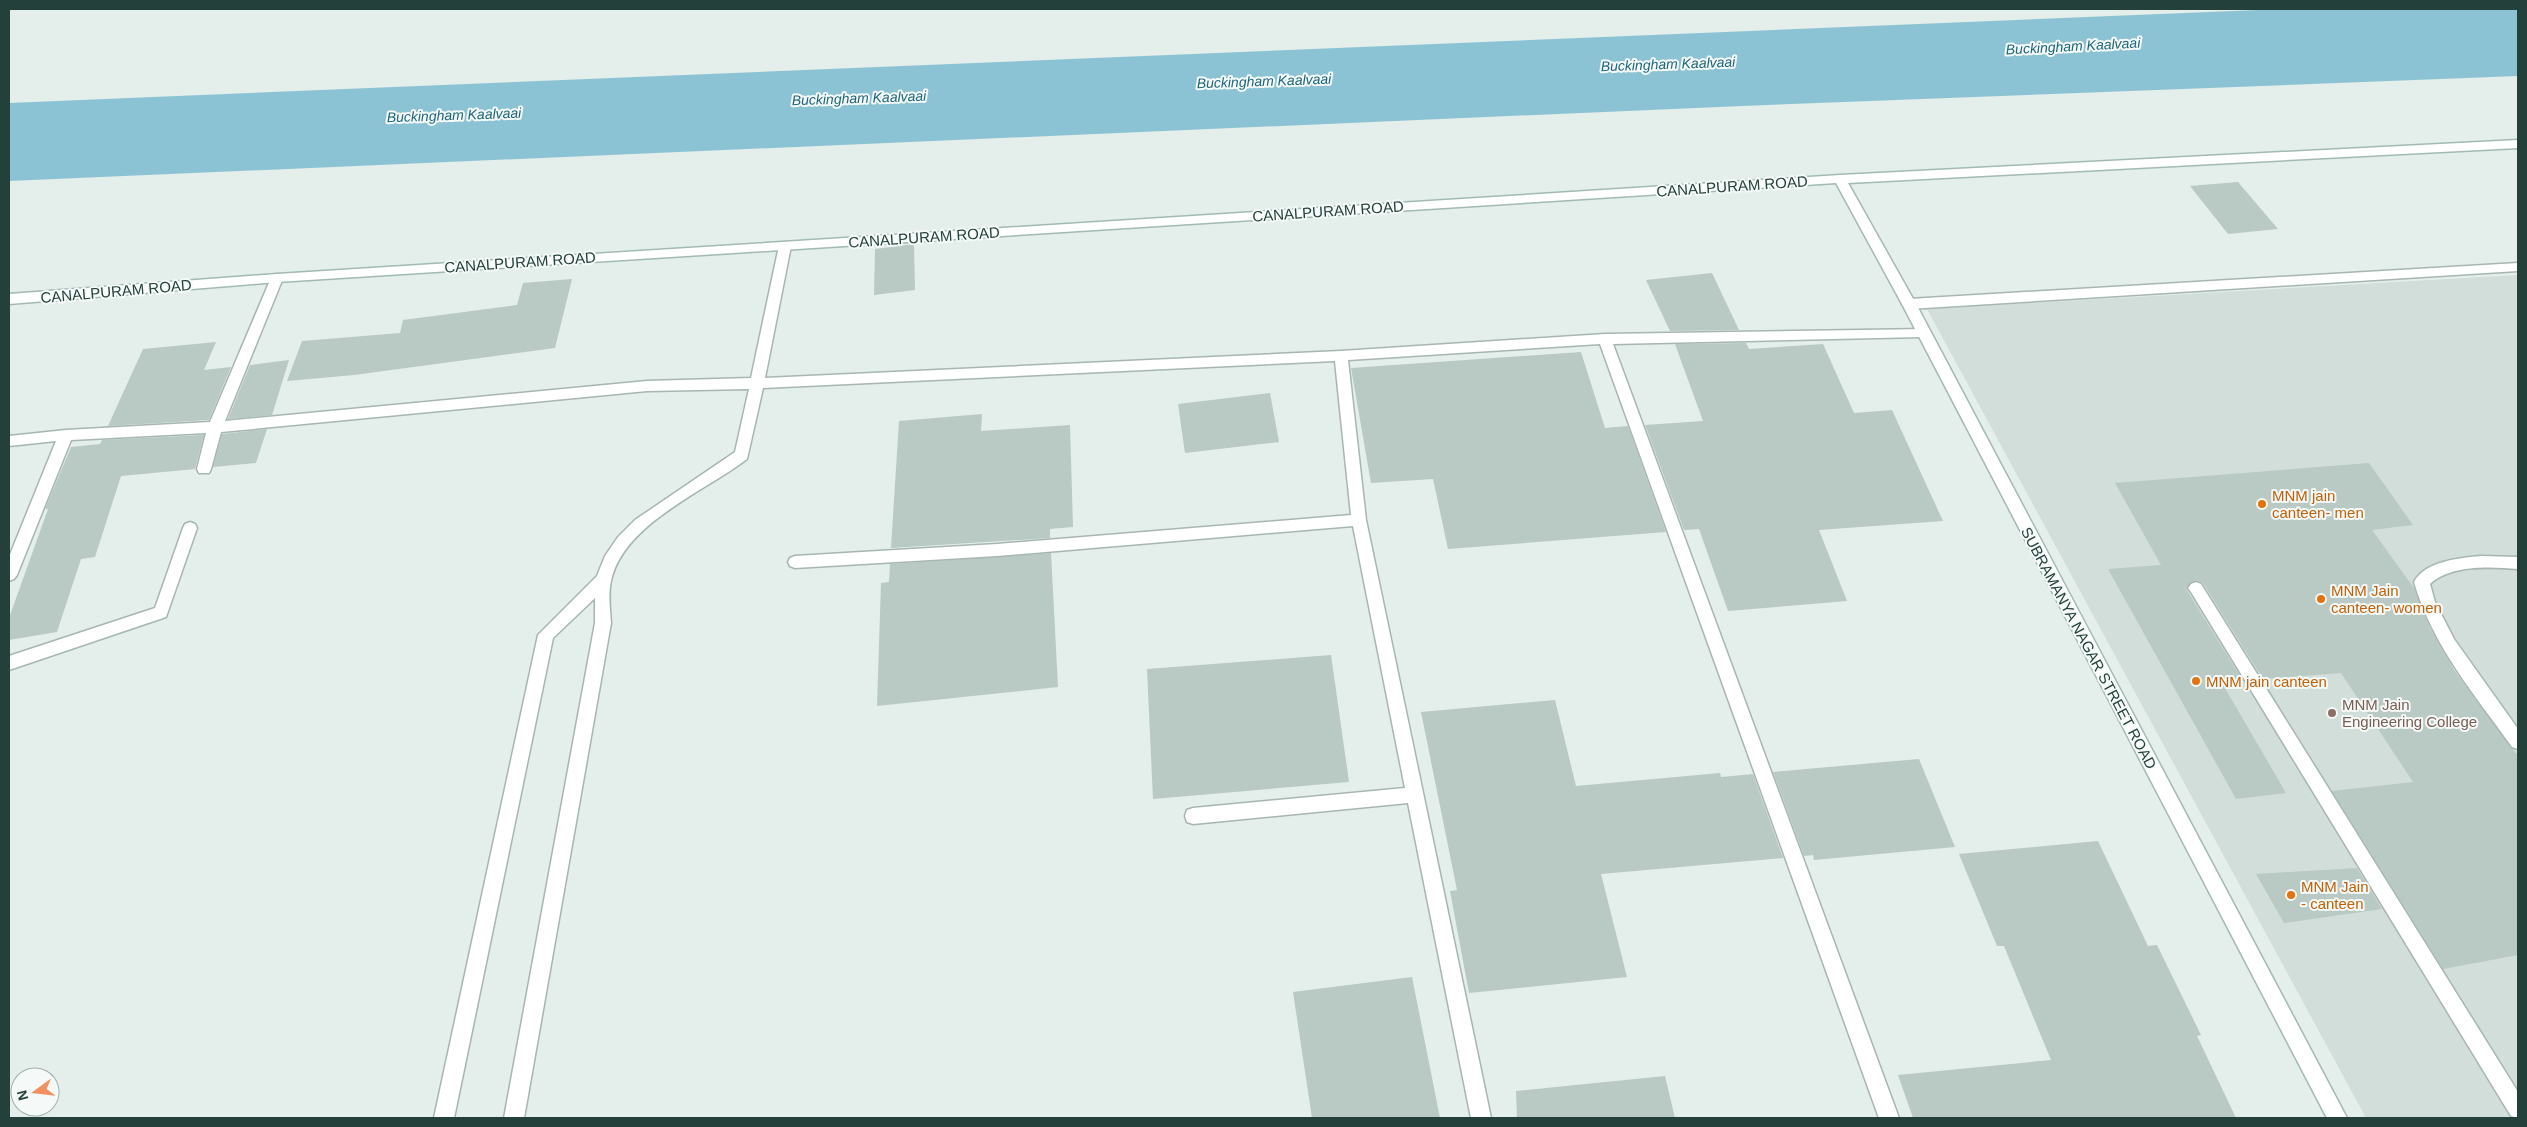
<svg xmlns="http://www.w3.org/2000/svg" width="2527" height="1127" viewBox="0 0 2527 1127" font-family="Helvetica,sans-serif">
<rect width="100%" height="100%" fill="#e4eeeb"/>
<path fill="#d2deda" d="M 2518,275 L 2518,1118 L 2366,1118 L 1927,309 Z"/>
<path fill="#8cc3d4" d="M 2282,9 L 2518,9 L 2518,76 L 1742,106 L 9,181 L 9,103 Z"/>
<path fill="#b9c9c4" d="M 2238,182 L 2278,229 L 2228,234 L 2190,186 Z
M 914,244 L 915,290 L 874,295 L 875,249 Z
M 1712,273 L 1739,330 L 1670,331 L 1646,280 Z
M 572,279 L 555,348 L 354,375 L 287,381 L 302,341 L 400,333 L 403,320 L 517,305 L 523,283 Z
M 216,342 L 204,370 L 231,367 L 209,420 L 108,426 L 143,349 Z
M 1746,343 L 1749,349 L 1823,344 L 1854,413 L 1892,410 L 1943,521 L 1819,530 L 1847,601 L 1728,611 L 1699,529 L 1684,530 L 1645,425 L 1703,421 L 1675,344 Z
M 1581,352 L 1605,428 L 1628,426 L 1666,532 L 1448,549 L 1433,479 L 1371,483 L 1351,368 Z
M 289,360 L 272,415 L 228,419 L 250,365 Z
M 1270,393 L 1279,442 L 1185,453 L 1178,404 Z
M 982,414 L 981,431 L 1070,425 L 1073,527 L 1050,529 L 1050,538 L 891,548 L 899,421 Z
M 267,429 L 256,463 L 213,467 L 222,434 Z
M 204,435 L 195,469 L 121,476 L 95,557 L 81,559 L 57,632 L 9,640 L 9,618 L 48,509 L 45,509 L 71,447 L 100,444 L 102,440 Z
M 2369,463 L 2413,525 L 2372,530 L 2414,588 L 2430,628 L 2454,670 L 2518,756 L 2518,955 L 2443,969 L 2332,791 L 2413,782 L 2341,673 L 2263,679 L 2203,583 L 2197,580 L 2190,583 L 2186,589 L 2243,681 L 2222,683 L 2286,793 L 2236,799 L 2108,569 L 2161,565 L 2115,483 Z
M 1051,553 L 1058,687 L 877,706 L 881,583 L 889,582 L 890,564 Z
M 1331,655 L 1349,782 L 1153,799 L 1147,669 Z
M 1555,700 L 1576,786 L 1720,773 L 1721,777 L 1753,774 L 1783,858 L 1601,874 L 1627,977 L 1469,993 L 1450,891 L 1457,890 L 1421,712 Z
M 1919,759 L 1955,847 L 1814,860 L 1813,855 L 1804,856 L 1773,772 Z
M 2098,841 L 2148,946 L 2157,945 L 2201,1035 L 2197,1036 L 2236,1118 L 1913,1118 L 1898,1075 L 2051,1060 L 2004,946 L 1997,946 L 1959,854 Z
M 2357,868 L 2382,909 L 2284,923 L 2256,874 Z
M 1412,977 L 1440,1118 L 1312,1118 L 1293,992 Z
M 1665,1076 L 1675,1118 L 1517,1118 L 1516,1091 Z"/>
<g fill="none" stroke-linecap="round" stroke-linejoin="round">
<g stroke="#a6b6b3" stroke-width="3">
<path id="lane" d="M 2481,556 L 2518,557 L 2518,569 C 2491,567 2452,564 2430,584 L 2435,602 L 2454,639 L 2518,729 L 2518,749 L 2512,747 C 2475,695 2432,645 2414,582 C 2425,561 2460,558 2481,556 Z
M 2196,582 L 2201,584 L 2518,1092 L 2518,1118 L 2511,1116 L 2191,592 L 2188,588 L 2191,584 Z"/>
</g>
<g stroke="#a6b6b3" stroke-width="3">
<path id="street" d="M 785,242 L 791,246 L 765,378 L 1341,351 L 1605,334 L 1927,329 L 1929,332 L 1927,335 L 1922,337 L 1613,344 L 1899,1118 L 1879,1118 L 1600,344 L 1348,360 L 1366,520 L 1491,1118 L 1471,1118 L 1408,803 L 1193,824 L 1187,822 L 1185,816 L 1187,810 L 1193,808 L 1405,788 L 1353,526 L 997,556 L 795,568 L 790,566 L 788,562 L 790,558 L 795,556 L 997,544 L 1351,515 L 1335,361 L 763,388 L 747,459 C 704,492 623,524 611,581 C 608,594 610,609 611,623 L 524,1118 L 504,1118 L 595,623 L 595,598 L 553,638 L 454,1118 L 434,1118 L 538,635 L 597,576 L 605,556 L 618,537 L 635,520 L 735,452 L 749,389 L 647,391 L 221,432 L 211,469 L 209,473 L 199,473 L 197,469 L 206,433 L 71,440 L 17,575 L 14,579 L 9,581 L 9,557 L 56,441 L 9,446 L 9,436 L 66,430 L 210,422 L 271,278 L 277,274 L 283,278 L 225,421 L 647,381 L 751,378 L 779,246 Z
M 2518,263 L 2518,271 L 1909,309 L 1902,304 L 1909,299 Z
M 190,522 L 195,524 L 197,528 L 166,617 L 9,670 L 9,656 L 155,608 L 183,528 L 185,524 Z"/>
</g>
<g stroke="#a2bab4" stroke-width="3">
<path id="secondary" d="M 2518,140 L 2518,148 L 1848,183 L 1916,304 L 2347,1118 L 2327,1118 L 1902,304 L 1836,183 L 277,282 L 9,304 L 9,294 L 277,274 L 1840,175 Z"/>
</g>
<use href="#lane" fill="#fff" fill-rule="evenodd"/>
<use href="#street" fill="#fff" fill-rule="evenodd"/>
<use href="#secondary" fill="#fff" fill-rule="evenodd"/>
</g>
<g fill="#e8710a" stroke="#f5faf8" stroke-width="2">
<circle cx="2262" cy="504" r="5"/>
<circle cx="2321" cy="599" r="5"/>
<circle cx="2196" cy="681" r="5"/>
<circle cx="2291" cy="895" r="5"/>
</g>
<circle fill="#8d6e63" stroke="#f5faf8" stroke-width="2" cx="2332" cy="713" r="5"/>
<g text-anchor="middle" dominant-baseline="central" stroke-width="4" stroke-linejoin="round" paint-order="stroke">
<g font-size="14" font-style="italic" fill="#1b667e" stroke="#f5faf8">
<text transform="translate(2073 46) rotate(-3)">Buckingham Kaalvaai</text>
<text transform="translate(1668 64) rotate(-2)">Buckingham Kaalvaai</text>
<text transform="translate(1264 81) rotate(-2)">Buckingham Kaalvaai</text>
<text transform="translate(859 98) rotate(-2)">Buckingham Kaalvaai</text>
<text transform="translate(454 115) rotate(-2)">Buckingham Kaalvaai</text>
</g>
<g font-size="15" fill="#23403b" stroke="#f5faf8">
<text transform="translate(1732 186) rotate(-4)">CANALPURAM ROAD</text>
<text transform="translate(1328 211) rotate(-4)">CANALPURAM ROAD</text>
<text transform="translate(924 237) rotate(-4)">CANALPURAM ROAD</text>
<text transform="translate(520 262) rotate(-4)">CANALPURAM ROAD</text>
<text transform="translate(116 291) rotate(-5)">CANALPURAM ROAD</text>
<text transform="translate(2089 648) rotate(62)">SUBRAMANYA NAGAR STREET ROAD</text>
</g>
<g font-size="15" fill="#c56008" stroke="#f5faf8" text-anchor="start">
<text x="2272" y="495">MNM jain<tspan x="2272" dy="17">canteen- men</tspan></text>
<text x="2331" y="590">MNM Jain<tspan x="2331" dy="17">canteen- women</tspan></text>
<text x="2206" y="681">MNM jain canteen</text>
<text x="2301" y="886">MNM Jain<tspan x="2301" dy="17">- canteen</tspan></text>
</g>
<g font-size="15" fill="#785e54" stroke="#f5faf8" text-anchor="start">
<text x="2342" y="704">MNM Jain<tspan x="2342" dy="17">Engineering College</tspan></text>
</g>
</g>
<rect width="2527" height="1127" fill="none" stroke="#23403b" stroke-width="20"/>
<g transform="translate(35 1092) rotate(255)"><circle r="24" fill="#f5faf8" stroke="#a1b0ac"/>
<path d="M0-4L9 19L0 12L-9 19Z" fill="#f48e5c"/>
<text y="-8" font-size="14" font-weight="bold" text-anchor="middle" fill="#23403b">N</text>
</g>
</svg>
